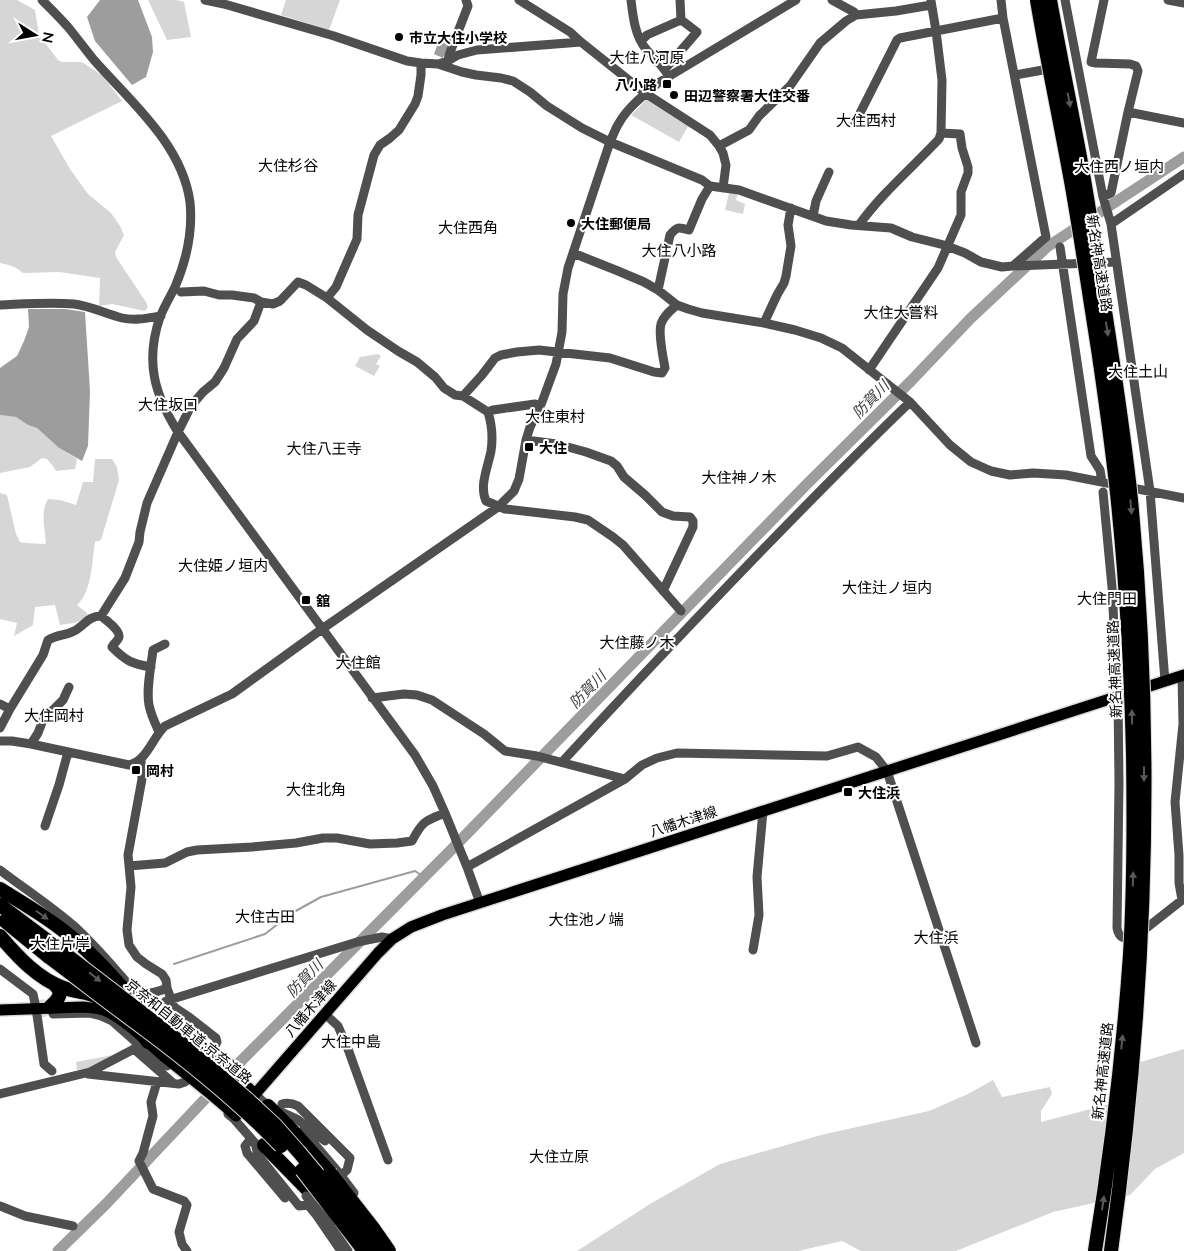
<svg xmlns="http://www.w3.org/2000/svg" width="1184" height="1251" viewBox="0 0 1184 1251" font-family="Lato,'Noto Sans JP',sans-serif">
<rect width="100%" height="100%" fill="#fff"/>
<path fill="#d6d6d6" d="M 0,0 L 17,0 L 35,10 L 39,35 L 58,60 L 62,62 L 82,62 L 103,76 L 122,101 L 51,136 L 70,169 L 88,194 L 111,213 L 120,226 L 124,235 L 115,252 L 116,257 L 146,302 L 148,307 L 145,311 L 112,304 L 99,306 L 100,278 L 59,272 L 23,273 C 17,267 9,265 0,263 Z
M 148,0 L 176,0 L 184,2 L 191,37 L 167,40 Z
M 286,0 L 340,0 L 329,30 L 281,15 Z
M 650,96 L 690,123 L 679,142 L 631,115 Z
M 730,189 L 739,190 L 736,200 L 745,204 L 743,214 L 725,210 Z
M 378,354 L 381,356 L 376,364 L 380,366 L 374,376 L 355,366 L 360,357 Z
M 0,415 L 16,417 L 28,425 L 37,428 L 59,448 L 77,459 L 75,469 L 56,471 L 53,466 L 47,459 L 42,458 L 30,467 L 0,473 Z
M 95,459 L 112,459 L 117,467 L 119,480 L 101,540 L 95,542 C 92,561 92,592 77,605 L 88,614 C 82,624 71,623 60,625 L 55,605 L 35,607 L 33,625 L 14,636 L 17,623 L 0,619 L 0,493 L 7,495 L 16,534 L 20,542 L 25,543 L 46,544 C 45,529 40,512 48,499 L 60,500 L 76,505 L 83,482 L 93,482 Z
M 1184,1049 L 1184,1153 L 1155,1169 L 1130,1195 L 1053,1212 L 956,1251 L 861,1251 L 842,1241 L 798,1251 L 577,1251 L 650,1204 L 720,1164 L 821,1135 L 929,1111 L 968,1094 L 993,1080 L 1002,1097 L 1050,1087 L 1052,1094 L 1041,1111 L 1041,1122 L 1133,1098 L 1124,1067 Z
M 113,1055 L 86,1069 L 77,1070 L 76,1062 Z"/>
<path fill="#9d9d9d" d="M 100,0 L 138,0 L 152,37 L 153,52 L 146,77 L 132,85 L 95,41 L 87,17 Z
M 442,32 L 452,36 L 443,58 L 434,54 Z
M 28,309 L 65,309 L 85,312 L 90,391 L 88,446 L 82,461 L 59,448 L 37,428 L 28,425 L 16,417 L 0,415 L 0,368 L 17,356 L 24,341 L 29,327 Z"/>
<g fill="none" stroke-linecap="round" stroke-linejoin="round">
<path stroke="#9d9d9d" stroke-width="2" d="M 174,964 L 265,934 L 292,913 L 321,897 L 415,871 L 424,877"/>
<path stroke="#9d9d9d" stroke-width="11" d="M 58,1251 L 106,1204 L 238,1064 L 451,850 L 806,485 L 911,381 L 971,318 L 1047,247 L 1184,157"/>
<path stroke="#d9d9d9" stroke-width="9" stroke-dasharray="9 4.5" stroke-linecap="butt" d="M 40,1000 L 43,1017"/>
<g stroke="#dbdbdb" stroke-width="14">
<path id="major" d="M 0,1010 L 83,1007 C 91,1008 99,1008 106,1011 C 129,1022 148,1043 167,1059 C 191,1078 214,1096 236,1116 L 378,953 L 392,939 L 411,927 L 442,915 L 1184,675
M 161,1020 L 195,1041 L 214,1056 L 255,1094"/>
</g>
<g stroke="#dbdbdb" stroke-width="16">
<path id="highway" d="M 0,889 C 29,907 57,923 83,947 C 102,964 119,985 137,1003
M 0,905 L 56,947
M 5,921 L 49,957
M 0,936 C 18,957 38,979 64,988 C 78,993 90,991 102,1000
M 50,1007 C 59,999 64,993 54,984
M 132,1024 L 142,1034 L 148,1042
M 268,1106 L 291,1129 L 330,1173
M 264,1145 L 310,1192"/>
</g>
<path stroke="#4f4f4f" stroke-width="9" d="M 42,0 C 51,9 60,18 68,27 C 77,38 85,49 94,60 C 131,102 182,144 190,202 C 193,232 187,259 175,287 C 170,297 164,307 160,317 C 145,361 154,394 178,432 L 415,755 L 433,786 L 445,813 L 467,867 L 480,903
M 205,0 L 224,4 L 334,36 L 407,61 L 421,63 L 438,64 L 448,61 L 458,55 L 477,50 L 581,42
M 519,0 L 570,32 L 581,42 L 645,93 L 710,135 L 719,146 L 723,153 L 726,165 L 723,188
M 631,0 C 633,17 635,36 646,49 C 654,59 663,65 669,77
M 832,0 L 854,12 L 856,15
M 1001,0 L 1003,18
M 1065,0 L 1103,197 L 1111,224 L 1150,491 L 1165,681
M 1104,0 L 1091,62 L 1096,63 L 1130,64 L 1136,66 L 1138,71 L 1128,112
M 1168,0 L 1184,3
M 641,41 L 647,35 L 681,20 L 680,0
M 448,61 L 449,55 L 468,6 L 466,0
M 438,64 L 462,72 L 476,75 L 501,78 L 513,81 L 530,92 L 547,106 L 582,128 L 610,142 L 702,180 L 710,186 L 739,190 L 826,221 L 851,225 L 891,228 L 912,237 L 944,245 L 965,253 L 981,262 L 1002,267 L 1013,266 L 1040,265 L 1116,262
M 665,69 L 697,32 L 684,22 L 681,20
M 1015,75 L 1054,68
M 855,123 L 897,40 L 900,38 L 1003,18 L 1046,237 L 1013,266
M 719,146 L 749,130 L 759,116 L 790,86 L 820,43 L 846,21 L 856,15 L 896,11 L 931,5
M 1103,197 L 1111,193 L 1128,112 L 1184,123
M 813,216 L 816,201 L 829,172
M 1111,224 L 1184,174
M 859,225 C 882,193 912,168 939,139 L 941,133 L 942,80 L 936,31 L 931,1
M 1060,247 L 1091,456 L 1100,470 L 1102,482
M 573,253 L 618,271 L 644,282 L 658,290 L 677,305 L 688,309 L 702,313 L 764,323 L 795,330 L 821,338 L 842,348 L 910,402 L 950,445 L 971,462 L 991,471 L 1010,475 L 1033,473 L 1066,475 L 1184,498
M 658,290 L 670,235 C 677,226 679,227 689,230 L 702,199 L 710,186
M 181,292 L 204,291 L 219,295 L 232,295 L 254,298 L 261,302 L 273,304 L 280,301 L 298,282 L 306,285 L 327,298 L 367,330 L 398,351 L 417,362 L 435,377 L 444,388 L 455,395 L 463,396 L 488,412 C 492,425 493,438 491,451 C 488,467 479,486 486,501 L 505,509 L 575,517 L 588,520 L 613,537 L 623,545 L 681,611
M 327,298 L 336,287 L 357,239 L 358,215 L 374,155 L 380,145 L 390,138 L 399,130 L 415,104 L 418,96 L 421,75 L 421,63
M 0,305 C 24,304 49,302 74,304 C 91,306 106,314 122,318 C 135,321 148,318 161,316
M 764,323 L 777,295 L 784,283 L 786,276 L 791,246 L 788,225 L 791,208
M 869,370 L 938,268 L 961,215 L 961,192 L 968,173 L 968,167 L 962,148 L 960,134 L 941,133
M 463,396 L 482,375 L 495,358 L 501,355 L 517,352 L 539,350 L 610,358 L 654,372 L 662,373 L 665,368 C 663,357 658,334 661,324 C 664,315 671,310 677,305
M 488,412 L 493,410 L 535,404 L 540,406
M 526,440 L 557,444 L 586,452 L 611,461 L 617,466 L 624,477 L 645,495 L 662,512 L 673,516 L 690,517 L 693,521 L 693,527 L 663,591
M 1103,492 L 1112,587 L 1117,686
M 101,616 L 125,578 L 139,542 L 140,532 L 147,503 L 178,432 L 191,406 L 203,392 L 215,382 L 224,368 L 237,339 L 254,321 L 261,302
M 1118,697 L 1119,783 L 1117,928 C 1119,939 1124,939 1135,937 L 1182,900 L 1179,883 L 1179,855 L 1175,802 L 1183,724 L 1182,676
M 372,698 L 404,694 L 417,695 L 432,700 L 484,734 L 505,751 L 537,756 L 625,779 L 642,765 L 657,758 L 677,753 L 827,756 L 858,747 L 876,757 L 887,771 L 976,1043
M 0,704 L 10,709
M 0,728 L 10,709 L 43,655 L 48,640 C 58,634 65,636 74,631 C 84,626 88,616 101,616 C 106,620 120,630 119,637 C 118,641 113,644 112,647 C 126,661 132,664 151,667
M 159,732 C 155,723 151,715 149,705 C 146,689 151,667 153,650 L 165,644
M 0,741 L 12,741 L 31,744 L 129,765 C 147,761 152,738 165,726 L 232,694 L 322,629 L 498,507 L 514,491 L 519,479 L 526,440 L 530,427 L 542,402 L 556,364 L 562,332 L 563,294 L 568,268 L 610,142 C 613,136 615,129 619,123 C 628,107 644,95 658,83 L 796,0
M 31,744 L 38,733 L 43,720 L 63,700 L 69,687
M 141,760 L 142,779 L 128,855 L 131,887 L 127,930 L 129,945 L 137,957 L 146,964 L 162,974 L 166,980 L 167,988 L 174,1007 L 189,1017 L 216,1038 L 217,1042 L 215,1046
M 562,762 C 675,640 790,518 910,402
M 45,826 L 59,785 L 68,752
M 129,866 L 165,863 L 187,852 L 197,850 L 252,847 L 296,843 L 323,838 L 337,838 L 370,844 L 397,843 L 412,841 C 422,822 424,821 445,813
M 467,867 L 625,779
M 0,870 C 25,889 51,906 74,926 C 95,945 113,967 132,988 C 146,995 153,994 167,988
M 753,950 L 759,915 L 757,877 L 763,811
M 0,969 L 33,994 L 36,1008 L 44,1064 L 52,1071
M 53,1014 L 89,1013 L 101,1016 L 112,1021 L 138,1044 L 167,1066
M 325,1014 L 338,1026 L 348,1049 L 388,1160
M 166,1024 C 163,1016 159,1008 166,1001 L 357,942 L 382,937 L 392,939
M 134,1049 L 173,1083
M 88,1074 L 179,1084 L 185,1082
M 157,1082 L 151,1102 L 153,1116 L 143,1153 L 139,1161 L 153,1189 L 184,1201 L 187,1205 L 179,1232 L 182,1244 L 187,1251
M 0,1094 L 90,1072 L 134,1049 L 138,1044
M 255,1094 L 268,1106 L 297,1119 L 325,1141
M 282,1104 C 288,1102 292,1103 298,1106 L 350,1158 L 347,1170 L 336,1180
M 228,1114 L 234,1119 L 255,1143 L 258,1155 L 299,1206 L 308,1205 L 317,1216 L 341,1251
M 304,1124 L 305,1133 L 339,1173
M 249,1141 L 245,1146 L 247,1153 L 285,1198
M 0,1206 L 25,1216 L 73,1226"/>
<use href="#major" stroke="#000" stroke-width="11"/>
<use href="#highway" stroke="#000" stroke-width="14"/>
<g stroke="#dbdbdb" stroke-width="16" stroke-linecap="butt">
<path id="highway-bridge" d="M 1037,0 C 1047,60 1060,120 1071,181 C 1081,237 1089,293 1098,349 C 1106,404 1114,458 1119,513 C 1127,593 1131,673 1133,753 C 1134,820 1134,888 1130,955 C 1123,1054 1111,1153 1095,1251
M 1050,0 C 1060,56 1072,112 1082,168 C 1091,220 1099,272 1107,324 C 1116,383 1125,441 1131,500 C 1155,750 1146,1002 1111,1251
M 56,947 L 188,1048 L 247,1099 L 275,1125 L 298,1151 L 324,1182 L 359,1227 L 375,1251
M 49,957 C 81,981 113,1006 146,1030 C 194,1066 240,1103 281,1146
M 302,1170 L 362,1248
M 330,1173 L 373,1228 L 389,1251"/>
</g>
<path stroke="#4f4f4f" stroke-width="9" d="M 339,1173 L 354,1193
M 306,1196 L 327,1221 L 348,1251"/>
<use href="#highway-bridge" stroke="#000" stroke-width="14"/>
</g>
<defs><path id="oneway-solid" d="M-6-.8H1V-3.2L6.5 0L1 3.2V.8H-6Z" transform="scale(1.25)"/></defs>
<g fill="#595959">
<use href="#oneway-solid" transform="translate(1069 100) rotate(79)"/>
<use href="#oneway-solid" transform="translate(1107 329) rotate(81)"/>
<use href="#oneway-solid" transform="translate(1131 507) rotate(85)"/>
<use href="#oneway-solid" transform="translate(1132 717) rotate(-91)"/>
<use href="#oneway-solid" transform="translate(1144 774) rotate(90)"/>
<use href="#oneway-solid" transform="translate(1133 879) rotate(-88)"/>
<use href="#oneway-solid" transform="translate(42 915) rotate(35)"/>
<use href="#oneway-solid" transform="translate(95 977) rotate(38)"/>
<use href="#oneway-solid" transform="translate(1122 1042) rotate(-84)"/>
<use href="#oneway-solid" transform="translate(1103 1203) rotate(-82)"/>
</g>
<g fill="#000" stroke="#fff" stroke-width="2">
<circle cx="399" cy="37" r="5"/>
<rect x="662" y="79" width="10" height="10" rx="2.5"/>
<circle cx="674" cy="95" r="5"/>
<circle cx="571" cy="223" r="5"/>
<rect x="524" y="442" width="10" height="10" rx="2.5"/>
<rect x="301" y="595" width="10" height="10" rx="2.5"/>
<rect x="131" y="765" width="10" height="10" rx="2.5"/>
<rect x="843" y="787" width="10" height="10" rx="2.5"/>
</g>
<g text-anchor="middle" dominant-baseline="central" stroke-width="4" stroke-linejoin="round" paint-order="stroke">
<g font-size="14" font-weight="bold" fill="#000" stroke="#fff" text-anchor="start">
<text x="409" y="37">市立大住小学校</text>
<text x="657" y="84" text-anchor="end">八小路</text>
<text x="684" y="95">田辺警察署大住交番</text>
<text x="581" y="223">大住郵便局</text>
<text x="539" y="447">大住</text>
<text x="316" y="600">舘</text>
<text x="146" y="770">岡村</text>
<text x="858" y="792">大住浜</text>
</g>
<g font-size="14" fill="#000" stroke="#fff">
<text transform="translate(1100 263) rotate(81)">新名神高速道路</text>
<text transform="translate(1114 669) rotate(-92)">新名神高速道路</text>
<text transform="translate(683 821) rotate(-18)">八幡木津線</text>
<text transform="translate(310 1008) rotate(-49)">八幡木津線</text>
<text transform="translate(189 1031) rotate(39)">京奈和自動車道;京奈道路</text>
<text transform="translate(1102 1071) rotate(-84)">新名神高速道路</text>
</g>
<g font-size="15" fill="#000" stroke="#fff">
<text x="647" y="57">大住八河原</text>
<text x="866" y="120">大住西村</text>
<text x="288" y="165">大住杉谷</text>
<text x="1119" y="166">大住西ノ垣内</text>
<text x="468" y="227">大住西角</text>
<text x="679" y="250">大住八小路</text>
<text x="901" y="312">大住大嘗料</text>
<text x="1138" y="371">大住土山</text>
<text x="168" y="404">大住坂口</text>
<text x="555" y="416">大住東村</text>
<text x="324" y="448">大住八王寺</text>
<text x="739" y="477">大住神ノ木</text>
<text x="223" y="565">大住姫ノ垣内</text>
<text x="887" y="587">大住辻ノ垣内</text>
<text x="1107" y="598">大住門田</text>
<text x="637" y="642">大住藤ノ木</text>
<text x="358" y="662">大住館</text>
<text x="54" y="715">大住岡村</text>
<text x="316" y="789">大住北角</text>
<text x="265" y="916">大住古田</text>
<text x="586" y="919">大住池ノ端</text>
<text x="936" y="937">大住浜</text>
<text x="60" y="943">大住片岸</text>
<text x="351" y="1041">大住中島</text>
<text x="559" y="1156">大住立原</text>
</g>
<g font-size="15" font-style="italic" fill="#3e3e3e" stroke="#fff">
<text transform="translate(870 399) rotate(-46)">防賀川</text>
<text transform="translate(587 689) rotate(-46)">防賀川</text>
<text transform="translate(304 978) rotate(-46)">防賀川</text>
</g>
</g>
<g transform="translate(35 35) rotate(101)" stroke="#ffffff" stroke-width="4" paint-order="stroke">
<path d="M0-4L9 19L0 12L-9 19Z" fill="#000000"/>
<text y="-8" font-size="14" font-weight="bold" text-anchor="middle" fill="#000000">N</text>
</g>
</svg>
